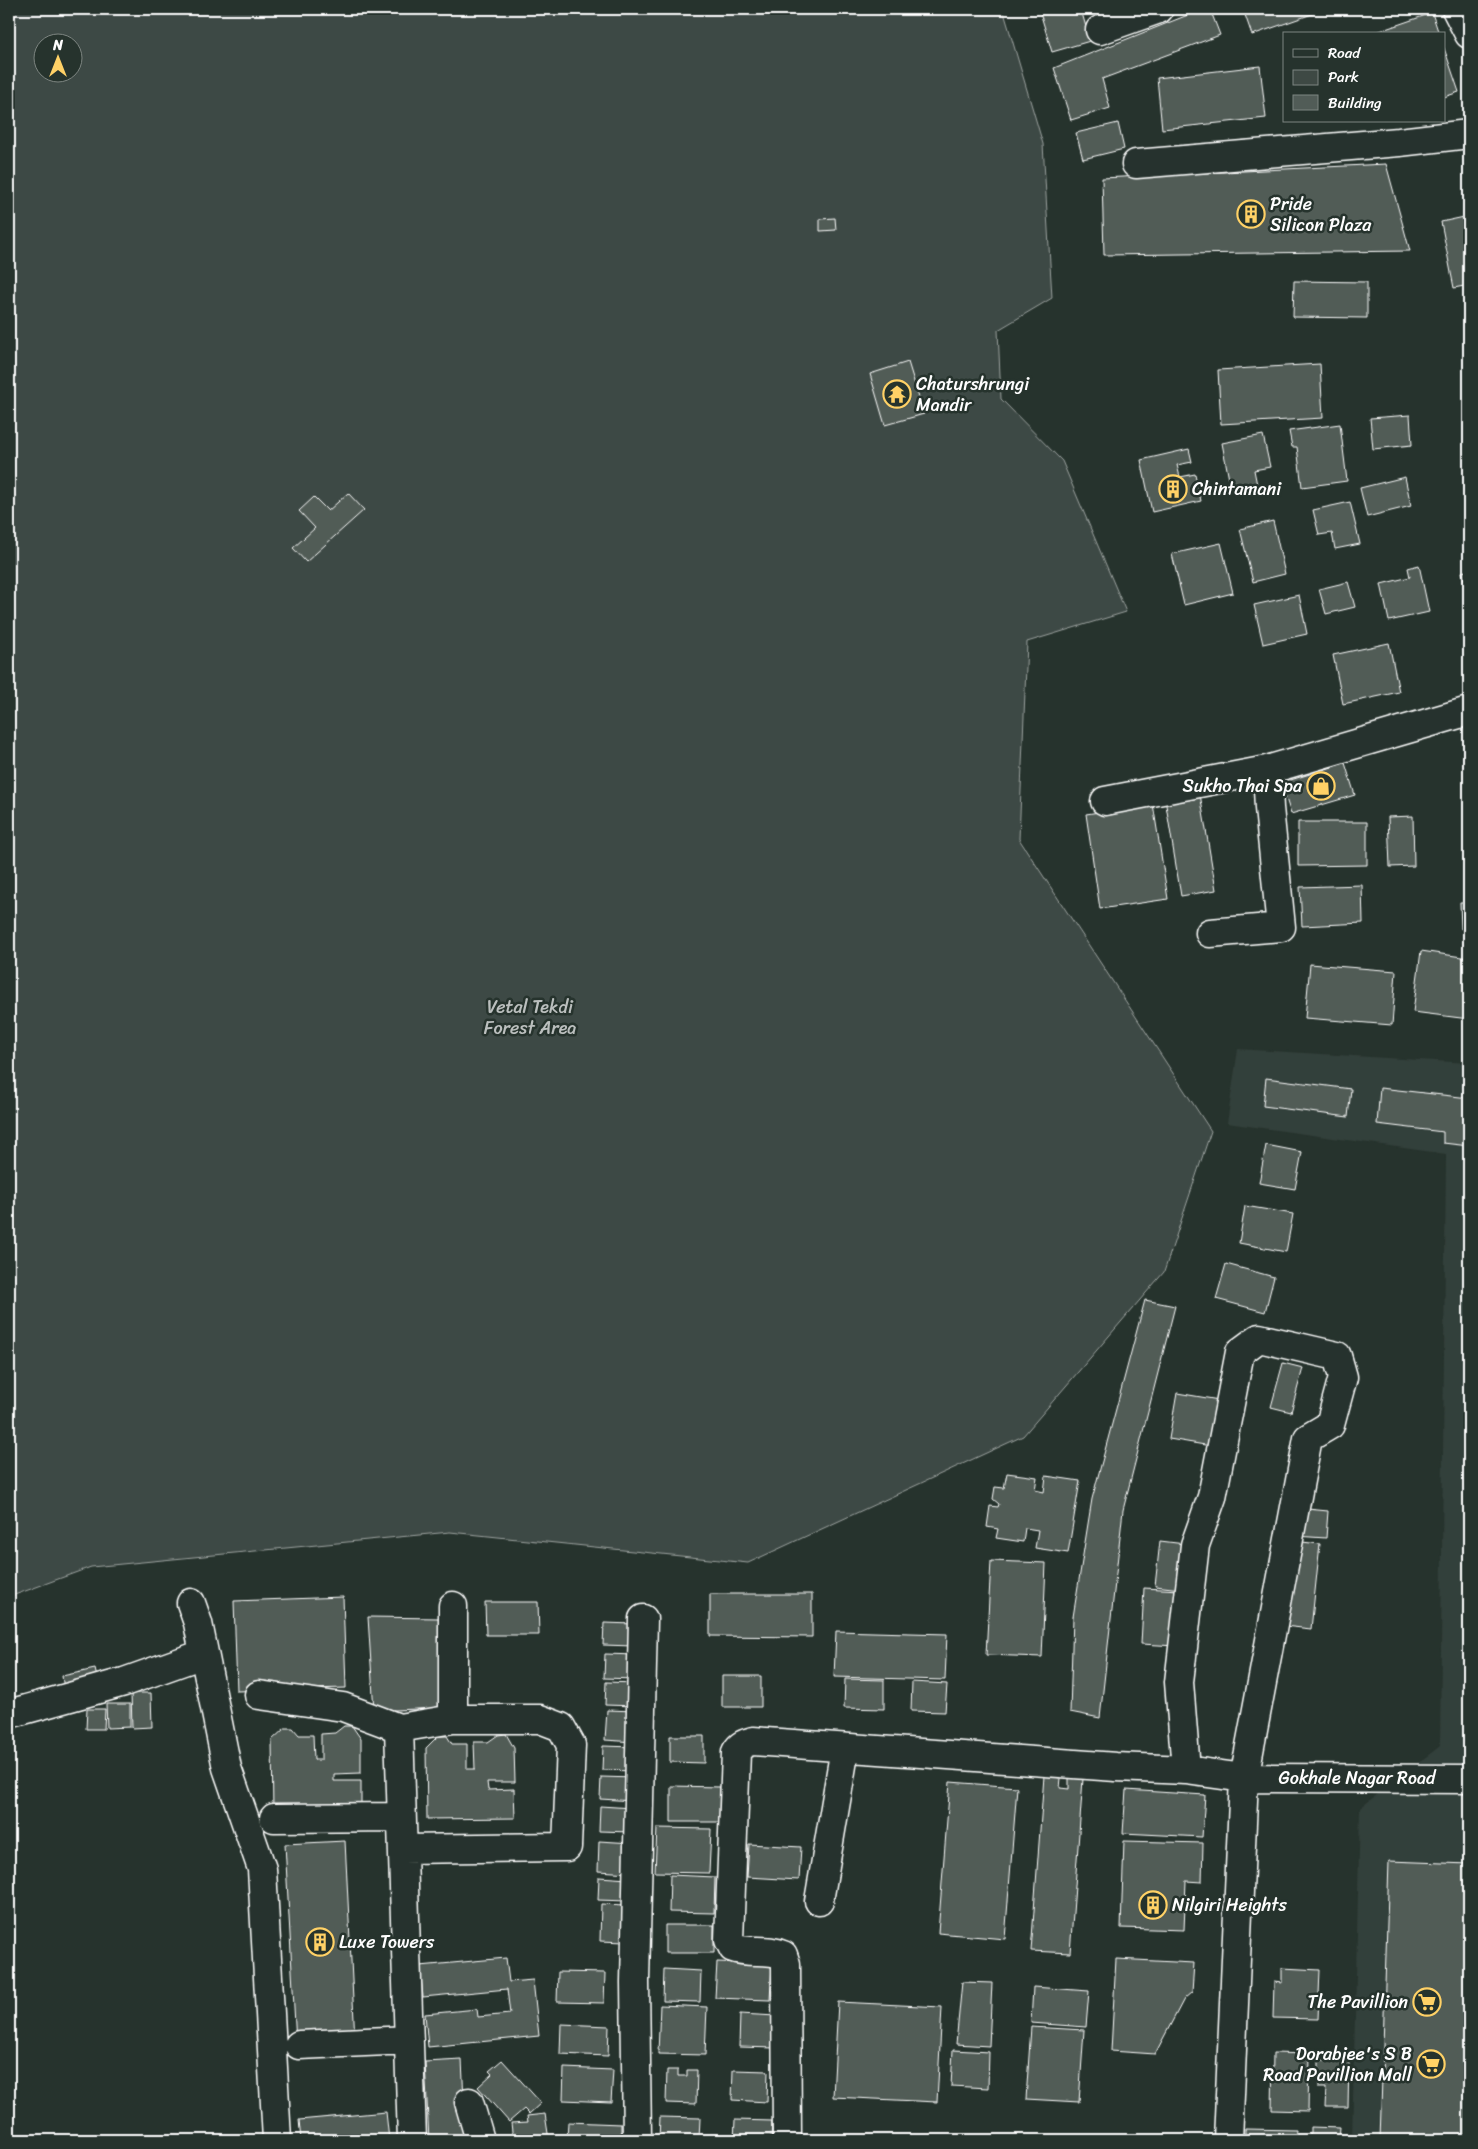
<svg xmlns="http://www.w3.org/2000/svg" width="1478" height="2149" viewBox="0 0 1478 2149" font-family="Sriracha,sans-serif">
<rect width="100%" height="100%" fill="#26332d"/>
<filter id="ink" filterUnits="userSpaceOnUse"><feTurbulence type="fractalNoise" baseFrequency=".02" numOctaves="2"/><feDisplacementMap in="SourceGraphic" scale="10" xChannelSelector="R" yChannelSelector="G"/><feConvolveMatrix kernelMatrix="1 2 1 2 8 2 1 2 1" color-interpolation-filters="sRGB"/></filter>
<g filter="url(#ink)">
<path fill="#333f3a" d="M 1238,1049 L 1469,1063 L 1469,2140 L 1352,2140 L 1360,1808 L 1440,1746 L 1446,1154 L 1227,1123 Z
M 798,2133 L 1079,2134 L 1079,2140 L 798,2140 Z"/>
<path fill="#3e4944" stroke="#9ea4a2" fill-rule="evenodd" d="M 9,9 L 1003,9 L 1043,144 L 1052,298 L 998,330 L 1001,399 L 1062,461 L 1126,612 L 1027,642 L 1019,839 L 1211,1131 L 1164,1272 L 1023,1436 L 748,1563 L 450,1532 L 91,1567 L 9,1597 ZM 42,42 L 72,42 L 72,72 L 42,72 Z"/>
<path fill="#515c57" stroke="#fff" d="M 1039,9 L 1097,9 L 1082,13 L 1090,41 L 1052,52 Z
M 1203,9 L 1210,9 L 1220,35 L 1102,79 L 1110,108 L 1071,120 L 1054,68 Z
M 1243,9 L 1313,9 L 1315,13 L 1252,35 Z
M 1432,13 L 1439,34 L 1371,34 Z
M 1444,48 L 1459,92 L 1444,97 Z
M 1260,66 L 1266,118 L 1162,129 L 1157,78 Z
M 1118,123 L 1124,149 L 1083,159 L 1076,133 Z
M 1386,164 L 1410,251 L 1104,255 L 1102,178 Z
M 1469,216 L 1469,285 L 1454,288 L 1441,222 Z
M 835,218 L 836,230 L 820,231 L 820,219 Z
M 1294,281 L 1367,282 L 1367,318 L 1293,317 Z
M 908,362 L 924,414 L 885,425 L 870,374 Z
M 1320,364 L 1323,418 L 1221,424 L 1218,370 Z
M 1410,415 L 1412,445 L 1373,449 L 1370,418 Z
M 1340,424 L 1347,481 L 1302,487 L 1297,447 L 1292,447 L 1289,431 Z
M 1263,435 L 1270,467 L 1254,470 L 1257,485 L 1231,490 L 1222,443 Z
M 1189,449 L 1192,462 L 1177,465 L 1180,477 L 1195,474 L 1201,501 L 1152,512 L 1141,460 Z
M 1405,477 L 1411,506 L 1367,517 L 1360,488 Z
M 348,493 L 364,510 L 306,562 L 293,548 L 315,528 L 299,511 L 314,497 L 328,511 Z
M 1350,502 L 1360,544 L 1335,549 L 1332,533 L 1319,535 L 1313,510 Z
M 1273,521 L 1285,574 L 1253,582 L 1240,529 Z
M 1221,543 L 1233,593 L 1184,605 L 1172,554 Z
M 1419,565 L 1429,612 L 1389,621 L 1381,584 L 1410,577 L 1408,568 Z
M 1469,570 L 1469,602 L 1462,572 Z
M 1348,582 L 1355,607 L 1326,614 L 1319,589 Z
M 1299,595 L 1307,634 L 1263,644 L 1254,605 Z
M 1389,643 L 1399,692 L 1343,704 L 1333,655 Z
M 1345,763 L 1355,795 L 1291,814 L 1281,783 Z
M 1200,794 L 1216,890 L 1181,896 L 1165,799 Z
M 1153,804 L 1168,899 L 1100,909 L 1086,814 Z
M 1413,816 L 1414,866 L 1390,867 L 1388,817 Z
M 1298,822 L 1367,822 L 1367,865 L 1298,866 Z
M 1362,885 L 1363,923 L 1302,926 L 1300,887 Z
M 1460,903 L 1469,903 L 1469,928 L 1461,929 Z
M 1421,951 L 1469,958 L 1469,1019 L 1413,1012 Z
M 1310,964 L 1396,971 L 1392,1025 L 1305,1018 Z
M 1266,1078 L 1351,1089 L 1348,1117 L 1263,1106 Z
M 1380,1088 L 1469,1098 L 1469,1146 L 1443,1143 L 1443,1132 L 1377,1124 Z
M 1266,1145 L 1302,1152 L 1295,1189 L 1259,1183 Z
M 1245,1206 L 1293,1214 L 1286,1252 L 1239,1243 Z
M 1226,1264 L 1274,1277 L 1265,1312 L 1216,1299 Z
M 1145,1300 L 1175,1306 L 1123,1510 L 1100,1718 L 1070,1712 L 1073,1617 L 1092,1499 Z
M 1283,1363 L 1303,1368 L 1291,1412 L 1271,1407 Z
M 1177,1393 L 1225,1401 L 1217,1447 L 1169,1439 Z
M 1007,1473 L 1037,1477 L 1035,1490 L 1044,1492 L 1046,1476 L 1080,1481 L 1068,1553 L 1035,1548 L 1038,1530 L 1025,1528 L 1023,1542 L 996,1538 L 998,1529 L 987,1527 L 990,1506 L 998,1507 L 999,1504 L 993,1499 L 995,1487 L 1004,1488 Z
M 1297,1508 L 1328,1511 L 1326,1538 L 1295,1536 Z
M 1160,1541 L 1185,1544 L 1181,1589 L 1155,1586 Z
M 1293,1541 L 1320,1544 L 1311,1629 L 1284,1626 Z
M 991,1561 L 1046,1563 L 1042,1657 L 986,1655 Z
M 1144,1588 L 1179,1590 L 1176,1646 L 1141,1644 Z
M 710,1594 L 812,1594 L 812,1637 L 710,1636 Z
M 343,1597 L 346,1688 L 237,1691 L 234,1601 Z
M 485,1602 L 538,1602 L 539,1635 L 486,1635 Z
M 368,1617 L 439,1618 L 439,1708 L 374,1711 Z
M 604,1623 L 634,1624 L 633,1646 L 603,1645 Z
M 836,1631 L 947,1634 L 945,1680 L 834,1677 Z
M 605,1654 L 636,1655 L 635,1679 L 604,1678 Z
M 95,1669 L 98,1682 L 64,1689 L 62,1676 Z
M 722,1676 L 761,1676 L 761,1707 L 722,1707 Z
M 845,1679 L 884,1680 L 884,1709 L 844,1708 Z
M 606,1682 L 636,1683 L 635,1706 L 605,1705 Z
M 912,1682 L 947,1684 L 945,1712 L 911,1711 Z
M 131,1693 L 151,1693 L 152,1727 L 132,1728 Z
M 106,1704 L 130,1704 L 130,1727 L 107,1728 Z
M 87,1709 L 105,1709 L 104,1729 L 86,1729 Z
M 607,1710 L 636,1711 L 634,1742 L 605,1740 Z
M 344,1726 L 352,1726 L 361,1739 L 361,1773 L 334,1774 L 334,1781 L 361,1781 L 361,1809 L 273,1811 L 272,1740 L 285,1728 L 293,1728 L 299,1735 L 313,1735 L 314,1760 L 321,1760 L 321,1734 L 335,1733 Z
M 506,1734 L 514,1748 L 515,1782 L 487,1782 L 488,1790 L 514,1789 L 515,1818 L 427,1819 L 426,1748 L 438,1736 L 447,1736 L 452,1744 L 467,1744 L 467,1769 L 475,1769 L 474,1742 L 488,1742 L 498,1735 Z
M 670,1736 L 704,1736 L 704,1763 L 670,1762 Z
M 603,1746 L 635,1747 L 634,1771 L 602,1770 Z
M 1044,1776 L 1061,1778 L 1060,1788 L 1069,1789 L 1069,1778 L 1083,1779 L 1070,1953 L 1031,1951 Z
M 601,1777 L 635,1778 L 634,1801 L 600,1799 Z
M 950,1782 L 1017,1787 L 1005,1939 L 938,1933 Z
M 671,1786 L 720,1787 L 720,1822 L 671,1822 Z
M 1126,1790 L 1205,1795 L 1202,1837 L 1123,1833 Z
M 600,1806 L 632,1808 L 631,1832 L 599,1831 Z
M 657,1828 L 711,1829 L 709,1873 L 655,1872 Z
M 345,1841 L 355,2040 L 296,2043 L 285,1844 Z
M 599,1841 L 632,1843 L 630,1873 L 598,1871 Z
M 1124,1841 L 1203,1843 L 1202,1882 L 1186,1881 L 1184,1930 L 1121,1928 Z
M 749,1844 L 801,1847 L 799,1880 L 747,1877 Z
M 1389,1861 L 1469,1864 L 1469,2140 L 1380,2140 Z
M 670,1875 L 715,1877 L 714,1913 L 669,1912 Z
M 599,1877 L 628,1879 L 627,1901 L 598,1900 Z
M 601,1904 L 626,1905 L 625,1942 L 600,1941 Z
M 665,1925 L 714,1925 L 714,1953 L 665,1953 Z
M 506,1958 L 509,1982 L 533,1980 L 539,2036 L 428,2047 L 425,2014 L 477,2009 L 478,2017 L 510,2014 L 507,1989 L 423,1997 L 420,1966 Z
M 1116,1959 L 1194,1963 L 1192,1992 L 1184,1999 L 1155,2054 L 1111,2051 Z
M 717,1962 L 772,1964 L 770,2000 L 715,1998 Z
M 1282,1968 L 1320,1970 L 1318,2019 L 1273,2018 L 1274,1982 L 1282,1983 Z
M 664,1969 L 701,1971 L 700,2002 L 663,2001 Z
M 558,1972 L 605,1973 L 604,2003 L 557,2002 Z
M 962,1982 L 992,1983 L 989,2046 L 956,2044 Z
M 1033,1987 L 1089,1991 L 1086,2027 L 1031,2023 Z
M 838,2002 L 942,2007 L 937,2102 L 833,2097 Z
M 660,2005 L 707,2007 L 705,2055 L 658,2054 Z
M 740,2014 L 776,2016 L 775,2048 L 739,2047 Z
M 561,2024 L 609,2026 L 608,2056 L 560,2054 Z
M 1031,2027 L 1084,2030 L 1079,2102 L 1026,2099 Z
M 953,2050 L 989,2052 L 988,2088 L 951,2086 Z
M 1273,2053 L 1309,2054 L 1308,2111 L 1272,2110 Z
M 462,2060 L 466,2140 L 429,2140 L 425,2062 Z
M 502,2060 L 541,2103 L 529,2114 L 524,2109 L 509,2122 L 478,2087 L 492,2074 L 489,2071 Z
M 1319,2060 L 1349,2060 L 1348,2107 L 1325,2107 L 1326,2088 L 1319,2088 Z
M 564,2068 L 613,2070 L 611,2102 L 563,2100 Z
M 667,2070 L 678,2070 L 678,2076 L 687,2076 L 687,2070 L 697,2070 L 696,2104 L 666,2103 Z
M 733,2070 L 768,2071 L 767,2102 L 732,2100 Z
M 9,2086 L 13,2086 L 14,2124 L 9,2124 Z
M 386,2112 L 389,2140 L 301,2140 L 299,2120 Z
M 545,2114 L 549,2140 L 513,2140 L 511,2123 L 528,2122 L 527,2116 Z
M 660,2117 L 700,2118 L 699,2140 L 659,2140 Z
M 735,2120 L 772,2121 L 771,2140 L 734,2140 Z
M 568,2122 L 621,2124 L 621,2140 L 567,2140 Z
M 1310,2127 L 1340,2128 L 1339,2140 L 1310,2140 Z
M 1245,2129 L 1296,2130 L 1295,2140 L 1245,2140 Z"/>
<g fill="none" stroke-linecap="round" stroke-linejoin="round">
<g stroke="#fff" stroke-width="31">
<path id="minor" d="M 1456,9 L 1469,34
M 1100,30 L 1159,9
M 1136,164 L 1399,142 L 1469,134
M 1105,801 L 1267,770
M 1210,933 L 1281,927 L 1269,808 L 1267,770 L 1469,711
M 191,1603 L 198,1623 L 227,1768 L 262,1869 L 277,2140
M 453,1606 L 453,1719
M 259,1695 L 343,1707 L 399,1728
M 16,1712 L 124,1682 L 203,1654
M 1186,1770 L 1179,1682 L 1195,1545 L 1212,1497 L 1240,1352 L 1259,1338 L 1337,1356 L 1343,1377 L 1330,1425 L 1308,1438 L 1244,1778 L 1228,2140
M 274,1818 L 401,1817
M 403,1849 L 567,1847 L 571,1745 L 561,1727 L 540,1719 L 453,1719 L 399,1728 L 412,2140
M 819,1901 L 845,1748
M 299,2045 L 409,2040
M 469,2102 L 480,2140
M 637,2140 L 635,1982 L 643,1619
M 787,2140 L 786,1964 L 783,1955 C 768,1948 749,1954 733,1948 L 729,1940 L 736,1752 C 740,1745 745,1743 753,1741 L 1116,1767 L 1186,1770 L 1244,1778 L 1469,1779"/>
</g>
<use href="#minor" stroke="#26332d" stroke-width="28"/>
</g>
</g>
<defs>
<g id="building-ring" transform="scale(1.4375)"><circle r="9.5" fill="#26332d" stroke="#ffd166" stroke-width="1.5"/><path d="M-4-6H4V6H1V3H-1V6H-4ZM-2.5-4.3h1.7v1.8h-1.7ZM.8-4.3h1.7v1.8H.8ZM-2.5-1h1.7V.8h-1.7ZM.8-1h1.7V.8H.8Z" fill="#ffd166"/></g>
<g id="temple-ring" transform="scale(1.4375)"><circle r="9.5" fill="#26332d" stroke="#ffd166" stroke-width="1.5"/><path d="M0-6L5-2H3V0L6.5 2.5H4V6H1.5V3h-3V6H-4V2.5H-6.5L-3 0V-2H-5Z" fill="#ffd166"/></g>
<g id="shop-ring" transform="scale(1.4375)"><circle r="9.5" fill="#26332d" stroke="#ffd166" stroke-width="1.5"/><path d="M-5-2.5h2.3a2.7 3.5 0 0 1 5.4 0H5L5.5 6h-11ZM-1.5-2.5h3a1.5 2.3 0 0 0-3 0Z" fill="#ffd166"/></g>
<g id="supermarket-ring" transform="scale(1.4375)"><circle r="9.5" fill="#26332d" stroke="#ffd166" stroke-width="1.5"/><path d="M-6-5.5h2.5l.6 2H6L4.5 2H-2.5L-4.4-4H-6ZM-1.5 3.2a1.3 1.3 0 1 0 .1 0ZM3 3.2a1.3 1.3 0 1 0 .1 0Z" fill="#ffd166"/></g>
</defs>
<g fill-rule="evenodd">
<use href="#building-ring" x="1251" y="214"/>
<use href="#temple-ring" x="897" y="394"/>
<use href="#building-ring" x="1173" y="489"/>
<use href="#shop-ring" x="1321" y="786"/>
<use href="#building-ring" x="1153" y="1905"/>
<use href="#building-ring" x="320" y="1942"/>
<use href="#supermarket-ring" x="1427" y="2002"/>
<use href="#supermarket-ring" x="1431" y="2064"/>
</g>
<g text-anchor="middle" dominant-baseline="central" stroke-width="5" stroke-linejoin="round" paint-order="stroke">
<g font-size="18" fill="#fff" stroke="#26332d" text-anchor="start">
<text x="1270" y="204">Pride<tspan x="1270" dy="21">Silicon Plaza</tspan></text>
<text x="916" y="384">Chaturshrungi<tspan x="916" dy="21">Mandir</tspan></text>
<text x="1192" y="489">Chintamani</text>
<text x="1302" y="786" text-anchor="end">Sukho Thai Spa</text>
<text x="1172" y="1905">Nilgiri Heights</text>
<text x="339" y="1942">Luxe Towers</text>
<text x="1408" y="2002" text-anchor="end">The Pavillion</text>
<text x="1412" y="2054" text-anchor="end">Dorabjee's S B<tspan x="1412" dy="21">Road Pavillion Mall</tspan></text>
</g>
<g font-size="18" fill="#bbbfbe" stroke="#26332d">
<text x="530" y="1007">Vetal Tekdi<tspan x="530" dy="21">Forest Area</tspan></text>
</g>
<g font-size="18" fill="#fff" stroke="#26332d">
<text x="1357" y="1778">Gokhale Nagar Road</text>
</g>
</g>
<rect width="1478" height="2149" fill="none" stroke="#26332d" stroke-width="30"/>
<rect x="15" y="15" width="1448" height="2119" fill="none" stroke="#fff" stroke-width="2" filter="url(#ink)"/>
<rect x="1283" y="32" width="162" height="90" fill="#26332d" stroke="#7d8581"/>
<rect x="1293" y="49" width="25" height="8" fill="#26332d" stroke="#7d8581"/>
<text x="1328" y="58" font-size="15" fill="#ffffff">Road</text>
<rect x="1293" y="70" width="25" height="15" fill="#3e4944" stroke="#7d8581"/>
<text x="1328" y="82" font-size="15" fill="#ffffff">Park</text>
<rect x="1293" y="95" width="25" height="15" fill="#515c57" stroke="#7d8581"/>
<text x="1328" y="108" font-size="15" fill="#ffffff">Building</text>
<g transform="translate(58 58)"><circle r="24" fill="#26332d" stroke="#7d8581"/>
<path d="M0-4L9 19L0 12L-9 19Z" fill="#ffd166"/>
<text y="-8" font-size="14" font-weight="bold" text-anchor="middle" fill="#ffffff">N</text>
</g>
</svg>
